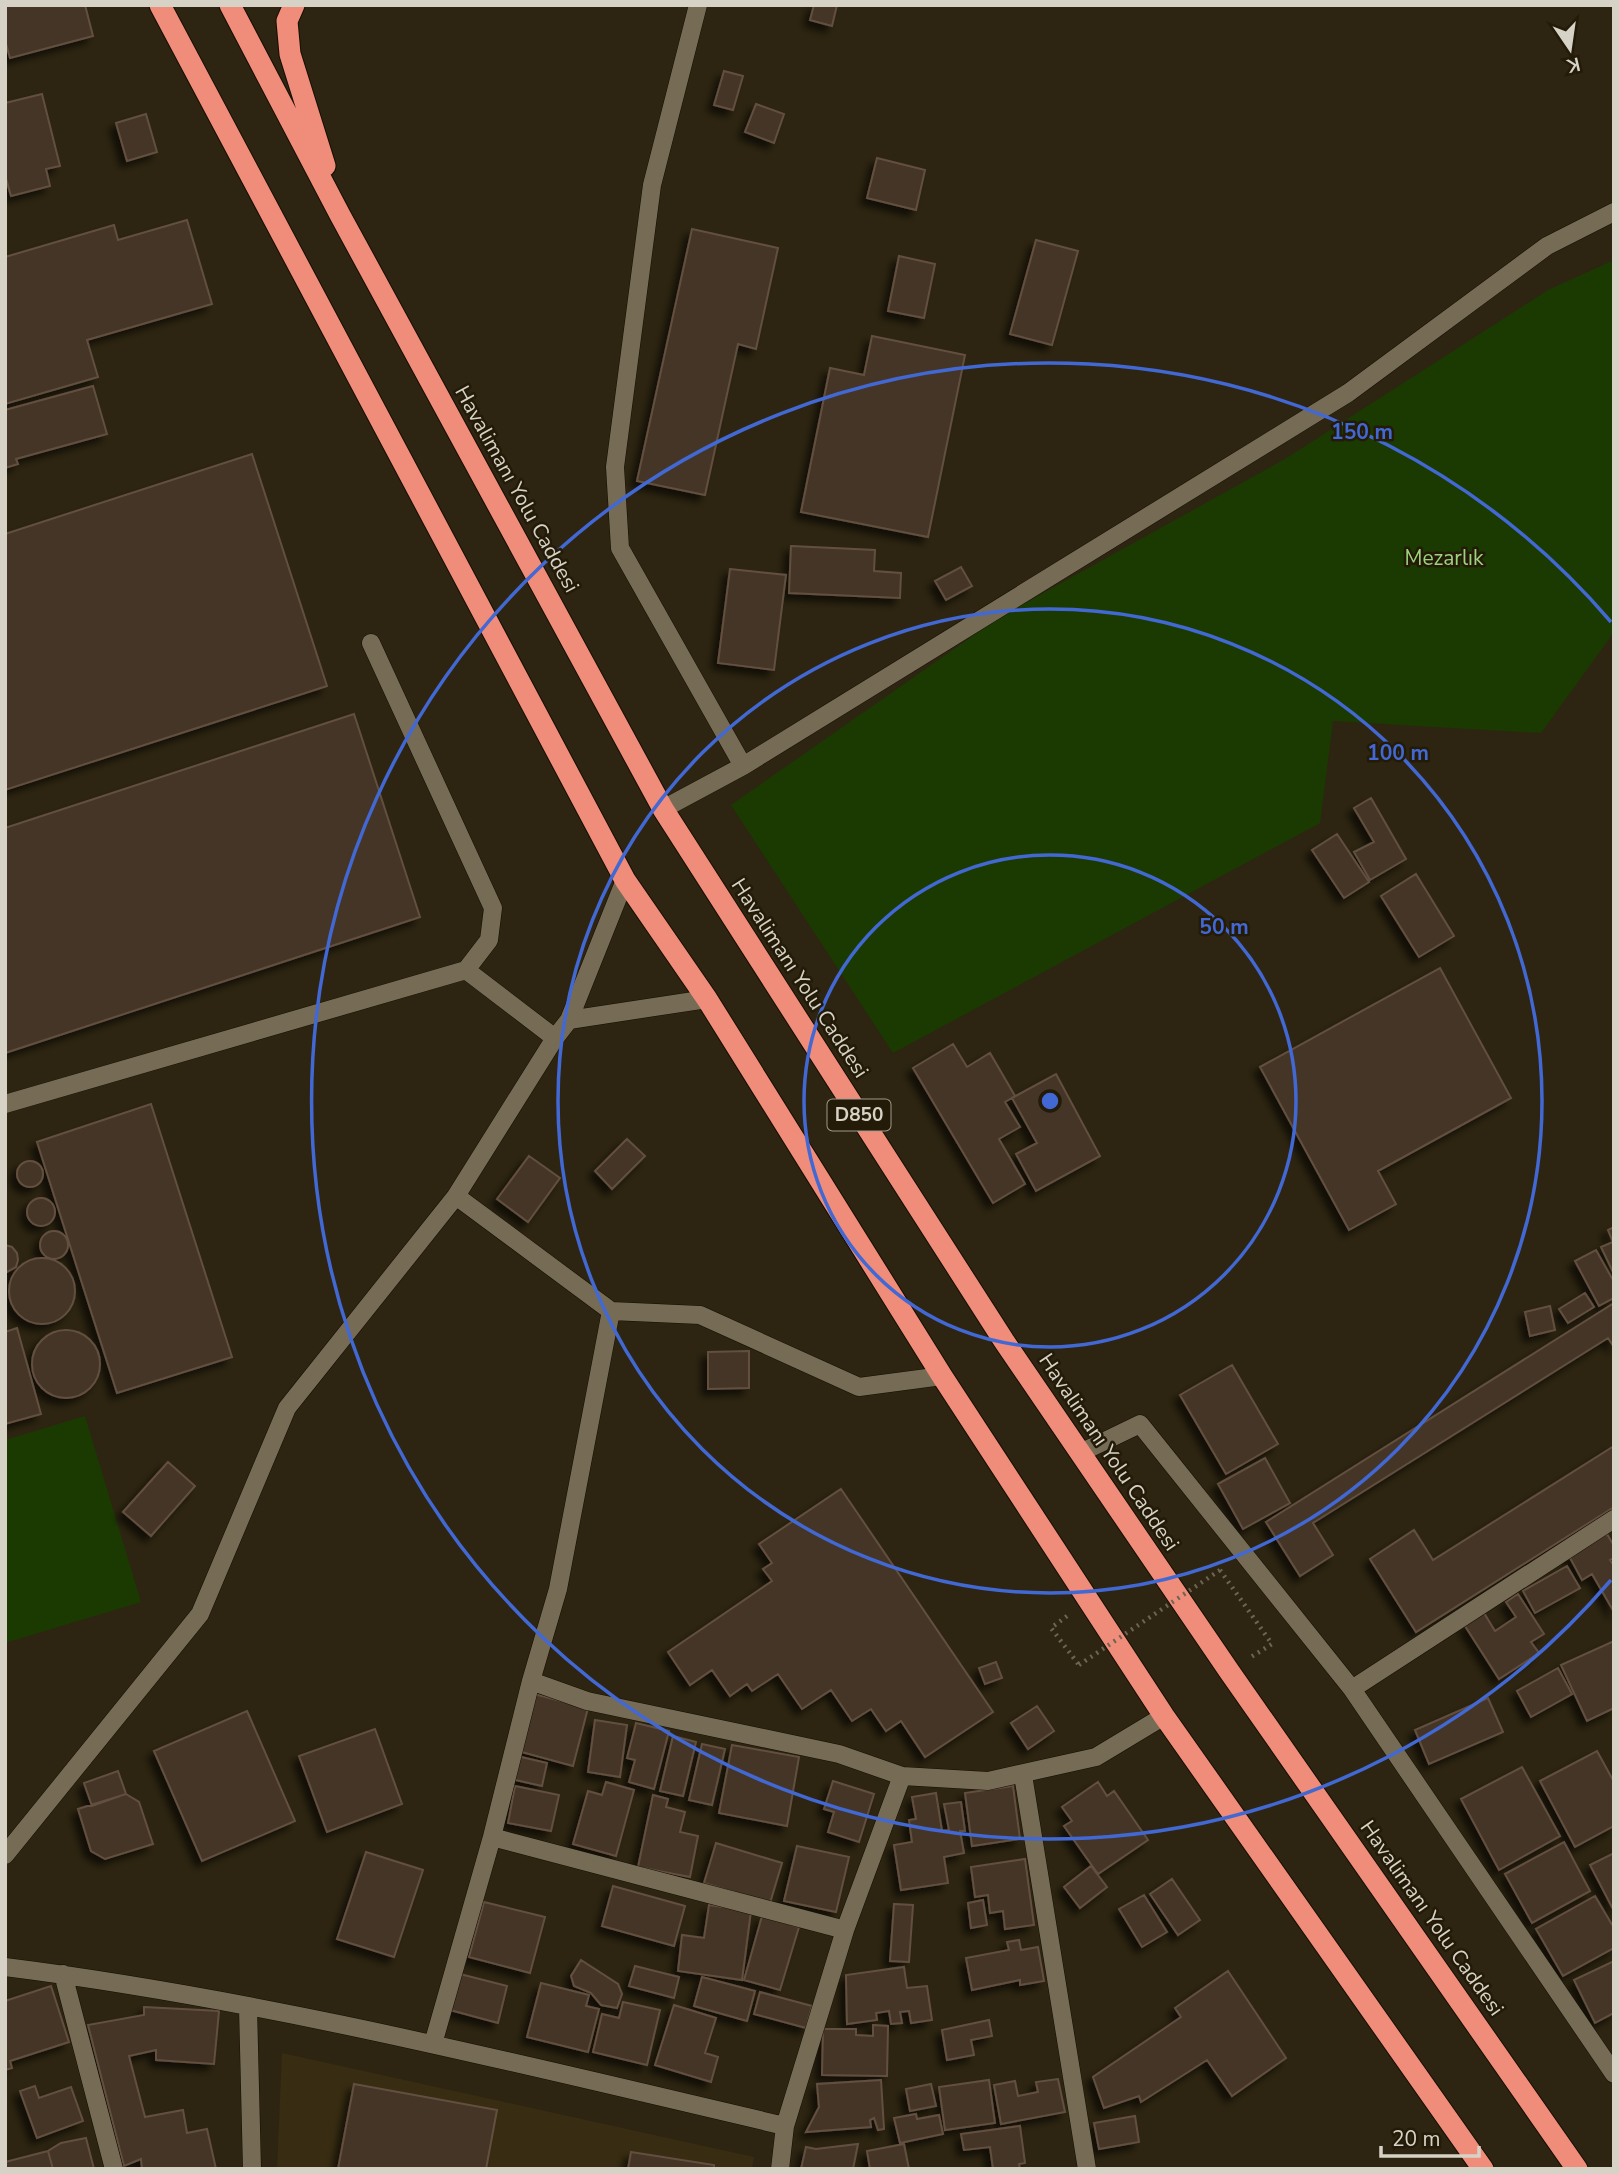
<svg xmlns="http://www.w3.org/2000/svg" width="1619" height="2174" viewBox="0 0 1619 2174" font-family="'Nunito Sans',sans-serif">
<defs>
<filter id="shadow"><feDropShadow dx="-6" dy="6" stdDeviation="3.5" flood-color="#0009"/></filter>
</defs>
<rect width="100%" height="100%" fill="#2d2511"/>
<path fill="#382d12" d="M 282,2053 L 754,2157 L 752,2169 L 277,2169 Z"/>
<path fill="#1b3a02" d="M 1614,260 L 1614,632 L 1541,733 L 1333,721 L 1320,823 L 893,1053 L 731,805 L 1000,617 L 1285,459 L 1548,290 Z
M 85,1416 L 141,1602 L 5,1643 L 5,1440 Z"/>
<path fill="#453425" stroke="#625040" stroke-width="2" filter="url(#shadow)" d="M 5,5 L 85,5 L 93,36 L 10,58 L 5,40 Z
M 814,5 L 837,5 L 832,26 L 810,20 Z
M 724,71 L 743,76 L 733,110 L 714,105 Z
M 42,94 L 60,166 L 46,169 L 50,186 L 11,196 L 5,175 L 5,103 Z
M 756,104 L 784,114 L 774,143 L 745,132 Z
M 146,114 L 157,152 L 127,161 L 116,123 Z
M 877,158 L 925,170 L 916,210 L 867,198 Z
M 187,220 L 212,304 L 87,340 L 98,377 L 5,404 L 5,257 L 114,225 L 118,240 Z
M 692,229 L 778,248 L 756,349 L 738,344 L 705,495 L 637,481 Z
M 1036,240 L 1078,251 L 1052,345 L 1010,334 Z
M 899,256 L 935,264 L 924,318 L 888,311 Z
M 872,336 L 965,355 L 928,537 L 801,512 L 830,368 L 864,375 Z
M 93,386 L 107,434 L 16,459 L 18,464 L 5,468 L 5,410 Z
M 252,454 L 327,686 L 5,790 L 5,534 Z
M 791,546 L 875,550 L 874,571 L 901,573 L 900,598 L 789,593 Z
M 961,567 L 972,586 L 946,600 L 935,581 Z
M 730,569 L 786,575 L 774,670 L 718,663 Z
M 354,714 L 420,917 L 5,1053 L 5,828 Z
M 1371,798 L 1406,859 L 1370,880 L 1354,852 L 1374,842 L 1354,808 Z
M 1337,834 L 1369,882 L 1344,898 L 1312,850 Z
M 1416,874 L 1454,936 L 1419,957 L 1381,896 Z
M 1440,968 L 1511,1098 L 1378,1171 L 1396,1204 L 1349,1230 L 1260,1067 Z
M 953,1044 L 967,1067 L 990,1053 L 1015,1096 L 1005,1102 L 1020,1127 L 999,1139 L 1025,1184 L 993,1203 L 913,1068 Z
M 1056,1074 L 1100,1156 L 1036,1191 L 1016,1154 L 1037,1143 L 1012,1098 Z
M 151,1104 L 232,1357 L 117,1393 L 37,1142 Z
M 627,1139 L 645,1156 L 612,1189 L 595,1171 Z
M 529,1156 L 560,1178 L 528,1222 L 497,1199 Z
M17 1174a13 13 0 1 1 26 0a13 13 0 1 1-26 0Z
M27 1212a14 14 0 1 1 28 0a14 14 0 1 1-28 0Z
M 1614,1227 L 1614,1274 L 1601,1247 L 1613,1242 L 1608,1230 Z
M40 1245a14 14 0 1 1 28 0a14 14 0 1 1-28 0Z
M 5,1245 L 12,1247 L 17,1253 L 18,1260 L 16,1267 L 5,1273 Z
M 1596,1250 L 1614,1282 L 1614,1298 L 1599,1306 L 1575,1261 Z
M9 1291a33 33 0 1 1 66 0a33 33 0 1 1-66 0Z
M 1585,1293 L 1594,1307 L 1568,1323 L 1559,1309 Z
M 1614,1303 L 1614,1347 L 1608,1338 L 1313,1523 L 1333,1555 L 1300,1576 L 1266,1522 Z
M 1550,1306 L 1555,1330 L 1530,1336 L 1525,1312 Z
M 17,1328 L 41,1414 L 5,1424 L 5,1332 Z
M32 1364a34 34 0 1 1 68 0a34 34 0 1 1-68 0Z
M 749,1351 L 749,1388 L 708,1389 L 708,1352 Z
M 1232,1365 L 1278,1444 L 1226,1474 L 1180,1395 Z
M 1614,1446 L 1614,1507 L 1416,1632 L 1370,1559 L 1414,1530 L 1433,1560 Z
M 1265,1458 L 1290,1503 L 1243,1529 L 1218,1484 Z
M 168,1462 L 195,1486 L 151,1536 L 123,1512 Z
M 841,1489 L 993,1712 L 925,1757 L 901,1721 L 886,1731 L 871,1709 L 852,1721 L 831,1690 L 802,1709 L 778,1674 L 752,1691 L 747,1684 L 730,1696 L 712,1670 L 690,1685 L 668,1652 L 772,1581 L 763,1569 L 772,1563 L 759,1544 Z
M 1607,1534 L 1614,1546 L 1614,1558 L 1610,1560 L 1614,1566 L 1614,1612 L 1592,1574 L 1582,1580 L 1569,1556 Z
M 1567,1566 L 1580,1588 L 1535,1613 L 1523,1591 Z
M 1518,1594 L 1544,1634 L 1531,1642 L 1539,1653 L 1499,1679 L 1465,1626 L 1484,1613 L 1495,1631 L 1516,1617 L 1506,1602 Z
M 1614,1641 L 1614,1708 L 1587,1721 L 1561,1665 Z
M 996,1662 L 1002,1678 L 985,1684 L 979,1668 Z
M 1558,1668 L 1572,1694 L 1531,1717 L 1517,1691 Z
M 534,1694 L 588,1708 L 573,1766 L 518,1751 Z
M 1488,1698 L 1503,1732 L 1429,1764 L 1415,1730 Z
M 1037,1706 L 1054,1731 L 1028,1749 L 1011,1723 Z
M 247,1711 L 295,1821 L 202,1861 L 154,1751 Z
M 595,1720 L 627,1725 L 620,1777 L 588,1772 Z
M 636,1723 L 669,1731 L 654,1789 L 629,1782 L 635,1760 L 627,1758 Z
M 375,1729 L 402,1804 L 327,1832 L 299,1756 Z
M 673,1736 L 696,1742 L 683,1796 L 660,1791 Z
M 702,1744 L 725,1749 L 712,1805 L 689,1800 Z
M 732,1745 L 799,1757 L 787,1826 L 719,1813 Z
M 1597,1751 L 1614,1782 L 1614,1826 L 1575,1847 L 1540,1781 Z
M 517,1756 L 547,1763 L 542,1786 L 511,1779 Z
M 1522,1767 L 1560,1836 L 1499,1870 L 1461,1799 Z
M 118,1771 L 126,1794 L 92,1806 L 84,1783 Z
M 833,1781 L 874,1794 L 859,1842 L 828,1832 L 834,1812 L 824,1809 Z
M 606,1782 L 634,1790 L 616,1856 L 573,1844 L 588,1791 L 602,1795 Z
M 1098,1782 L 1107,1796 L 1114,1791 L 1148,1840 L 1098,1874 L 1064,1826 L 1072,1821 L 1062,1807 Z
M 515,1786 L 559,1795 L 551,1831 L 508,1823 Z
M 1013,1786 L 1020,1839 L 972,1846 L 965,1793 Z
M 936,1793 L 942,1831 L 949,1830 L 944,1804 L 961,1802 L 965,1831 L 960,1831 L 964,1853 L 944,1857 L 948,1883 L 901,1890 L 894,1845 L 912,1842 L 909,1820 L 916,1819 L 912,1797 Z
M 126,1794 L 139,1802 L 153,1844 L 105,1859 L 91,1851 L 78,1809 Z
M 653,1795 L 668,1799 L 666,1807 L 685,1812 L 680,1832 L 698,1836 L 690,1877 L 638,1867 Z
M 1564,1842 L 1590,1891 L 1532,1923 L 1505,1874 Z
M 716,1843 L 782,1863 L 770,1903 L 704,1883 Z
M 797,1846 L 849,1857 L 836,1912 L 784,1901 Z
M 366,1852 L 423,1870 L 394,1957 L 337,1939 Z
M 1614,1853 L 1614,1911 L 1590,1865 Z
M 1025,1859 L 1034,1925 L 1005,1929 L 1003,1911 L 990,1913 L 988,1895 L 975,1897 L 971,1867 Z
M 1091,1866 L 1107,1887 L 1080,1908 L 1064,1887 Z
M 1172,1879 L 1200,1920 L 1178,1935 L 1150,1894 Z
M 613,1886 L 685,1906 L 674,1946 L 602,1926 Z
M 1144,1895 L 1167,1932 L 1142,1947 L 1119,1909 Z
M 1595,1896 L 1614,1928 L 1614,1948 L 1563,1976 L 1536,1929 Z
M 983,1900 L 987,1925 L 971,1928 L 968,1903 Z
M 484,1902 L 545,1917 L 530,1973 L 469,1957 Z
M 894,1904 L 913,1905 L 909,1962 L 890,1961 Z
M 709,1905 L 751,1911 L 742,1980 L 678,1971 L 682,1935 L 704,1938 Z
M 762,1916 L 799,1927 L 780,1990 L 744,1980 Z
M 1019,1940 L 1021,1950 L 1038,1947 L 1044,1981 L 1020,1985 L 1020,1980 L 972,1990 L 966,1958 L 1009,1950 L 1007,1942 Z
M 581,1960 L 618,1984 L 622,1994 L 617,2008 L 601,2005 L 591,1993 L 574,1986 L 571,1976 Z
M 1614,1961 L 1614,2013 L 1595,2023 L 1574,1980 Z
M 635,1966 L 679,1977 L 674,1998 L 629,1986 Z
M 904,1967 L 907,1988 L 927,1986 L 932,2020 L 911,2023 L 909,2011 L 900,2012 L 902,2023 L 891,2024 L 889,2011 L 876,2013 L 877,2020 L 847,2024 L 846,1975 Z
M 1228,1971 L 1286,2058 L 1232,2096 L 1207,2060 L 1141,2102 L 1139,2096 L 1104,2108 L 1093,2077 L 1181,2017 L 1175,2008 Z
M 460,1974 L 507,1986 L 498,2023 L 450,2010 Z
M 702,1977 L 755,1991 L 747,2021 L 694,2006 Z
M 541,1983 L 589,1995 L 586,2006 L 599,2009 L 588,2052 L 527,2037 Z
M 51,1986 L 69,2042 L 10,2061 L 12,2068 L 5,2070 L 5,2001 Z
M 760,1992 L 812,2006 L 806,2028 L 754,2014 Z
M 623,2002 L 660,2010 L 647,2065 L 593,2052 L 602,2014 L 619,2018 Z
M 674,2005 L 716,2018 L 705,2053 L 718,2057 L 711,2082 L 655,2065 Z
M 144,2007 L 219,2011 L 214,2064 L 156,2060 L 156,2050 L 129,2056 L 145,2117 L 183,2110 L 187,2133 L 207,2129 L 216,2169 L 142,2169 L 141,2159 L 124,2166 L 88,2025 L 144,2015 Z
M 989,2020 L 992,2036 L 971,2040 L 974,2055 L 947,2060 L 942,2030 Z
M 873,2025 L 888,2026 L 887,2076 L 822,2075 L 823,2029 L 856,2029 L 856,2035 L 873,2036 Z
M 1058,2079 L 1065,2112 L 1001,2124 L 994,2085 L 1015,2081 L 1018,2096 L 1038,2092 L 1036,2082 Z
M 881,2080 L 884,2129 L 878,2130 L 874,2118 L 870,2120 L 871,2127 L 806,2132 L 819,2107 L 817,2084 Z
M 989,2080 L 995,2123 L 945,2130 L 939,2087 Z
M 354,2084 L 497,2110 L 486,2169 L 338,2169 Z
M 931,2084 L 936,2106 L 910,2111 L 906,2089 Z
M 35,2086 L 39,2098 L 71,2087 L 83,2121 L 37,2138 L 20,2091 Z
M 916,2114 L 917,2119 L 939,2115 L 943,2134 L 900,2143 L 894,2118 Z
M 1135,2116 L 1139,2142 L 1099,2149 L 1094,2123 Z
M 1020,2126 L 1025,2163 L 1019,2164 L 1020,2169 L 993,2169 L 990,2147 L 964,2150 L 961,2134 Z
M 86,2138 L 94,2169 L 53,2169 L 48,2151 L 61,2143 Z
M 858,2144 L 853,2169 L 801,2169 L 806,2147 L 816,2149 Z
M 904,2144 L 909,2169 L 870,2169 L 867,2151 Z
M 48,2151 L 53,2169 L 5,2169 L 5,2162 Z
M 631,2152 L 714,2165 L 714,2169 L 628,2169 Z"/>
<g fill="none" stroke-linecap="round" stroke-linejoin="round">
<g stroke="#150e00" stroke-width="19">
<path id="minor" d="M 698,5 L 652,185 L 615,467 L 620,548 L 743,766
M 371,643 L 493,908 L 489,940 L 466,970
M 663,809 L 743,766 L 1348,393 L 1547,246 L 1614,212
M 569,1020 L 707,999
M 5,1104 L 466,970 L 555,1038
M 456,1196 L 611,1311 L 700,1315 L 859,1387 L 942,1376
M 1080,1453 L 1140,1424 L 1352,1689 L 1614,2074
M 531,1681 L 587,1701 L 839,1754 L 902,1776 L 988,1781 L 1096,1757 L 1164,1716
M 1352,1689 L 1614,1519
M 1023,1775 L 1087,2169
M 492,1837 L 845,1930
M 5,1855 L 200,1614 L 287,1408 L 456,1196 L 555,1038 L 569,1020 L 625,880
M 5,1967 C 268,2000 527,2066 785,2126
M 63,1974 L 114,2169
M 248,2007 L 252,2169
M 433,2044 L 492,1837 L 531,1681 L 558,1589 L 611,1311
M 780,2169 L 785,2126 L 845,1930 L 902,1776"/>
</g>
<g stroke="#150e00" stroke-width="23">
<path id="highway" d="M 160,5 L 625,880 L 707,999 L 942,1376 L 1164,1716 L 1483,2169
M 230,5 L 340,215 L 663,809 L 1004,1341 L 1229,1671 L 1577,2169
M 294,5 L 287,21 L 290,54 L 325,166"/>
</g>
<path stroke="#6c6554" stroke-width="4.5" stroke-dasharray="2 5" stroke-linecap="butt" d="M 1220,1570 L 1272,1644 L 1251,1657
M 1067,1616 L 1051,1628 L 1079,1665"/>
<use href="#minor" stroke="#766c56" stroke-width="18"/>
<use href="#highway" stroke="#f08c7a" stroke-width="21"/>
<path stroke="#6c6554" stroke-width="4.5" stroke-dasharray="2 5" stroke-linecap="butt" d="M 1079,1665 L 1220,1570"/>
</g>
<g fill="none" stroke="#4268d4" stroke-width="3.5">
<circle cx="1050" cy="1101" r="246"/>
<circle cx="1050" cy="1101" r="492"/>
<path d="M1611 1580A738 738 0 1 1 1611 622"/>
</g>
<g text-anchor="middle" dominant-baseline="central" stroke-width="5" stroke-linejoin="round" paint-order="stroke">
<rect fill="#231b08" stroke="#a19b8d" stroke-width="2" x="827.5" y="1099.5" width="63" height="31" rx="5"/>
<g font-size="19" font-weight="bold" fill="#d7d2c6">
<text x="859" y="1115">D850</text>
</g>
<g font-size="21" fill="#d7d2c6" stroke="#231b08">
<text transform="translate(517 489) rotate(61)">Havalimanı Yolu Caddesi</text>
<text transform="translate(800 978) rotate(57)">Havalimanı Yolu Caddesi</text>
<text transform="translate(1109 1452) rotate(56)">Havalimanı Yolu Caddesi</text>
<text transform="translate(1432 1918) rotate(55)">Havalimanı Yolu Caddesi</text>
</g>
<g font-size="21" fill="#9cd37d" stroke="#231b08">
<text x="1444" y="558">Mezarlık</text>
</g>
</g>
<circle cx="1050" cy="1101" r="10" fill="#4268d4" stroke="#231b08" stroke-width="3.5"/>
<g font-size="21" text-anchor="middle" font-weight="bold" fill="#4268d4" stroke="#231b08" stroke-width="5" stroke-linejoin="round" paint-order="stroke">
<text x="1362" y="439">150 m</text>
<text x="1398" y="760">100 m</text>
<text x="1224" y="934">50 m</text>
</g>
<rect width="1619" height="2174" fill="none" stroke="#d7d2c6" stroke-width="14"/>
<g transform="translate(1570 49) rotate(167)" stroke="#231b08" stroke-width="5" paint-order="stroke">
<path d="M0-5L12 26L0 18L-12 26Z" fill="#d7d2c6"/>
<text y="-10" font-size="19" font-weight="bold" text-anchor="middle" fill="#d7d2c6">K</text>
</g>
<path d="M1381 2146v10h98v-10" fill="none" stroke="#d7d2c6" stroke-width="3.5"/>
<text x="1392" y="2146" font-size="21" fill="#d7d2c6" stroke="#231b08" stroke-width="5" paint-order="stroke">20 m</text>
</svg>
